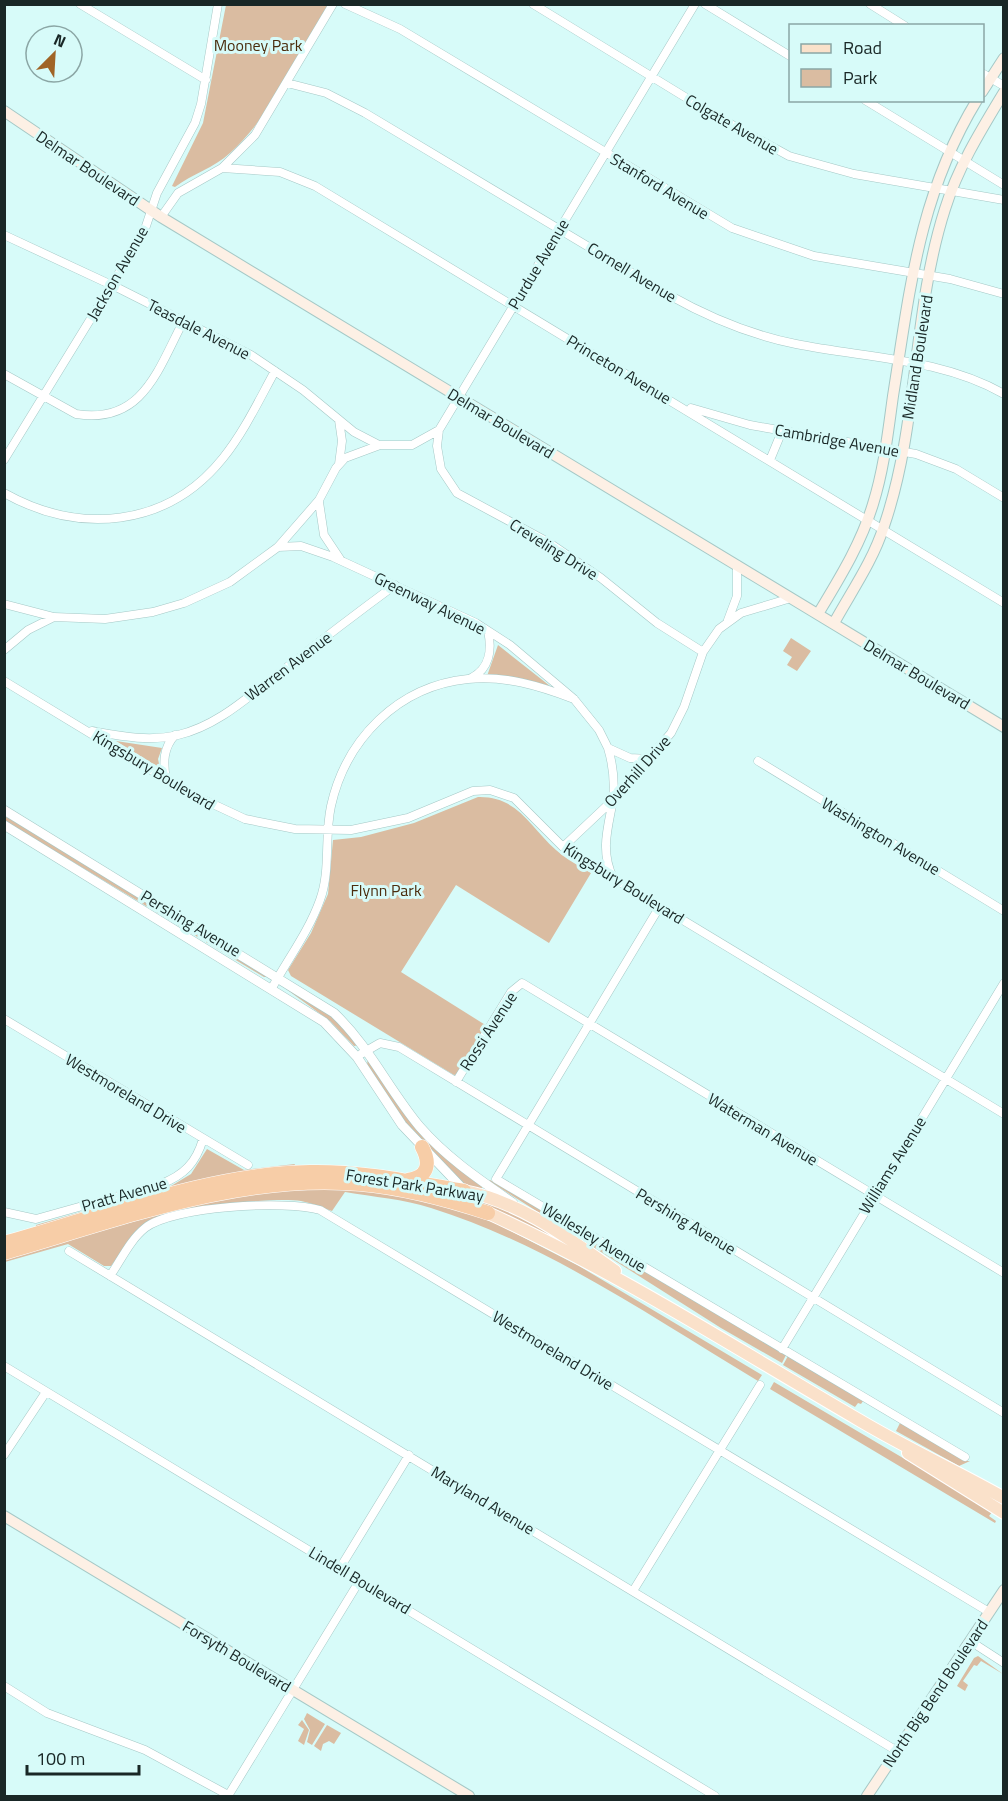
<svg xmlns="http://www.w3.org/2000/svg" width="1008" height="1801" viewBox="0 0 1008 1801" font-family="'Titillium Web',sans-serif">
<rect width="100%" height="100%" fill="#d7fbf9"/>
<path fill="#dabca1" d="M 226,5 L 329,5 C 299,54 273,114 230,153 C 214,168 192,174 175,187 L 172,186 L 203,123 Z
M 791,638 L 811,651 L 797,671 L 787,665 L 792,657 L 783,651 Z
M 498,645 L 550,686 L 523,679 L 487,676 Z
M 116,741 L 162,748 L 158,759 L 160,768 Z
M 478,797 C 518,796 530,827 556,850 C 566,859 579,866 591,873 L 549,943 L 456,885 L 401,972 L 487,1026 L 458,1074 L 454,1075 L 291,976 L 288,970 L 311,933 L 328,894 L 333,840 L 361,837 L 414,823 Z
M 7,815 L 267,977 L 264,977 L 5,821 Z
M 282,986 L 326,1010 L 359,1045 L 354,1046 L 330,1021 Z
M 368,1058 L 400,1107 L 482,1185 L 482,1189 L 464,1185 L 406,1123 L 367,1065 Z
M 207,1149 L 244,1170 L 295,1164 L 293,1168 L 36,1227 L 36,1225 L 171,1186 L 191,1174 Z
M 490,1180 L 786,1355 L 782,1363 L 721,1328 L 489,1181 Z
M 305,1186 L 396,1192 L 482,1216 L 579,1266 L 762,1375 L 758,1381 C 653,1318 549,1245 431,1208 C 404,1199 373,1197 345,1192 L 332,1211 C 322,1208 312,1203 301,1201 C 272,1197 169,1207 145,1223 C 129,1234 123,1251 111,1266 L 104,1266 L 68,1244 L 5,1262 L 5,1258 L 199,1203 Z
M 478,1199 L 516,1211 L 595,1262 L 492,1210 Z
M 788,1356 L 863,1401 L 861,1404 L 858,1403 L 855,1407 L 783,1365 Z
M 774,1382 L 993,1511 L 989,1516 L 996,1521 L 995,1523 L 770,1389 Z
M 900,1423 L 965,1461 L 970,1461 L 959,1466 L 896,1431 Z
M 978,1656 L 1003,1674 L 981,1661 L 977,1666 L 974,1665 L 963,1681 L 968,1685 L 965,1691 L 957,1686 L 974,1658 Z
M 307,1713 L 325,1724 L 312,1745 L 307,1742 L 310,1730 L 304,1719 Z
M 302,1720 L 309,1730 L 304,1745 L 298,1741 L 304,1729 L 298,1725 Z
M 327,1725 L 341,1733 L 334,1744 L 329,1741 L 323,1744 L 321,1751 L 314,1746 Z"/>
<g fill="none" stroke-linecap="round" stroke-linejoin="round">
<g stroke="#a5c8c6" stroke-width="9">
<path id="minor" d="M 80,4 L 206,80
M 345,4 L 400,29 L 732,228 L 814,256 L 950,279 L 1004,294
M 533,4 L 716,116 L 789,156 L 854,174 L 1004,200
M 705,4 L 790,56
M 870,4 L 905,26
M 982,73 L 1004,86
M 287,83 L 326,93 L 365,113 L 669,295 C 708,317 751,335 796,344 C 865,358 941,358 1004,394
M 865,100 L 1004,185
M 222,168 L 280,172 L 315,186 L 1004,603
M 161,217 L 178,193 L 222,168 L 255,135 L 333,4
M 4,235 L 118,288 L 251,355 L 303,390 L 354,432 L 379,445
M 4,374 L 76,414 C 143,425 158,369 184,320
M 691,408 L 750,425 L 916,454 L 956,469 L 1004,498
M 439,430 L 437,446 L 441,469 L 457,493 L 548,542 L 601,578 L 657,623 L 703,652
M 4,460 L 144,232 L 157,193 L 195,123 L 201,104 L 218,4
M 770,460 L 782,431
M 339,464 L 342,441 L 339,420
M 4,493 C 79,535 167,528 223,458 C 244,432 259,400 275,371
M 319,502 L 324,535 L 340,559
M 278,547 L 301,546 L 333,557 L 476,623 L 510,645 L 574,699 L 599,730 L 608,748 L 630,758 L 649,759
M 4,604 L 54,617
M 728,620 L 737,596 L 737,565
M 4,650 L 28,630 L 54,617 L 105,619 L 153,612 L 184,603 L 230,582 L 278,547 L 319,500 L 336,468 L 345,458 L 380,445 L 412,445 L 439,430 L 695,4
M 471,678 C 490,669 492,649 488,631
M 4,681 L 187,792 L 245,819 L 295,829 L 351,830 L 408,818 L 473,791 L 490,790 L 514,798 L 563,847 L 580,858 L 1004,1114
M 92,731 C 120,736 149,742 178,735 C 218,726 250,695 282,671 C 319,642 357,613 395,585
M 608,748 C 613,765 615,782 613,800 C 608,828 600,850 613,878
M 758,761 L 1004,911
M 166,779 C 163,763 163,748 175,735
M 563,847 L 613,800 L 671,733 L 684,707 L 703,652 L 719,629 L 741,613 L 791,598
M 660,906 L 496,1179 L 965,1457
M 272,988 C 288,959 309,931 320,900 C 331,870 324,838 331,806 C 346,739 398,686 468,679 C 504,675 540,686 574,699
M 4,1019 L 248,1165
M 361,1054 L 380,1043 L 399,1047 L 1004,1413
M 456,1082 L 511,992 L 522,983 L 1004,1273
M 4,1212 L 36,1219 L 161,1184 C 184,1175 196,1163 203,1139
M 69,1251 L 897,1751
M 110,1276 C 121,1260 130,1240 145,1228 C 172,1206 287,1200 320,1210 L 989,1612
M 782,1349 L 1004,983
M 4,1366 L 715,1796
M 4,1455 L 46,1392
M 340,1568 L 409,1455
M 633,1591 L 760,1385
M 970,1641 L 1004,1663
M 4,1686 L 47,1713 L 145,1750 L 230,1796
M 228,1796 L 360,1580"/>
</g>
<g stroke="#a5c8c6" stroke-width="10">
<path id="tertiary" d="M 4,810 L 334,1013 C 369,1046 389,1090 420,1127 C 447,1158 480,1180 513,1203
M 4,825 L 324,1022 L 357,1057 L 402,1125 L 482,1209"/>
</g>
<g stroke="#a5c8c6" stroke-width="12">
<path id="secondary" d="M 982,92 L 1004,58
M 4,111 L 161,217 L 1004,727
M 818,614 C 839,579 861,544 873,504 C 884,469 888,432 893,396 C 910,289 919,195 977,100
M 834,623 C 851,592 873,561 884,526 C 919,424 912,312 945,209 C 958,167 981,130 1004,92
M 4,1516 L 469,1796
M 867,1796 L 1004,1590"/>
</g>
<g stroke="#fff" stroke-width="14">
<path id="primary" d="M 464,1191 C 521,1202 568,1238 615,1271
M 488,1213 C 617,1272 737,1349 859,1420 C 906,1448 956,1471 1004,1498
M 908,1453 L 1004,1513"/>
</g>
<g stroke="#fff" stroke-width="15">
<path id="motorway" d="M 408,1180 C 428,1177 431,1164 422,1147
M 4,1243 C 101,1216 211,1173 310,1172 C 363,1171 413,1182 464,1191
M 4,1253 C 118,1220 241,1173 360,1184 C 405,1188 446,1199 488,1213"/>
</g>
<use href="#minor" stroke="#fff" stroke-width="8"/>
<use href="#tertiary" stroke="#fff" stroke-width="9"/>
<use href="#secondary" stroke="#fdf0e5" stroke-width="10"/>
<use href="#primary" stroke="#fae1ca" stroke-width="12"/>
<use href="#motorway" stroke="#f7cda7" stroke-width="14"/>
</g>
<g text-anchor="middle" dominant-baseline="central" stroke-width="6" stroke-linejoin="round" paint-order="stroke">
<g font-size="16" fill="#4b2d0e" stroke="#d7fbf9">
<text x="258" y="45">Mooney Park</text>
<text x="386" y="890">Flynn Park</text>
</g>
<g font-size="16" fill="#192726" stroke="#d7fbf9">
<text transform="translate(732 124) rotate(30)">Colgate Avenue</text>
<text transform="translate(88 168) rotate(34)">Delmar Boulevard</text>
<text transform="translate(660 186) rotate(31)">Stanford Avenue</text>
<text transform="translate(538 264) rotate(-59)">Purdue Avenue</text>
<text transform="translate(632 272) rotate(31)">Cornell Avenue</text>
<text transform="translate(117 273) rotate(-60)">Jackson Avenue</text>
<text transform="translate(199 329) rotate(27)">Teasdale Avenue</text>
<text transform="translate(917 357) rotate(-81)">Midland Boulevard</text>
<text transform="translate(619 369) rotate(31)">Princeton Avenue</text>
<text transform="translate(501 423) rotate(31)">Delmar Boulevard</text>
<text transform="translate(837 440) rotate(10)">Cambridge Avenue</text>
<text transform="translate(554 549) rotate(32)">Creveling Drive</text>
<text transform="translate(430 603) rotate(26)">Greenway Avenue</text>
<text transform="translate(288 666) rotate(-37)">Warren Avenue</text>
<text transform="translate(917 674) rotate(31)">Delmar Boulevard</text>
<text transform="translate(154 770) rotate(31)">Kingsbury Boulevard</text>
<text transform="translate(637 771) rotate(-48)">Overhill Drive</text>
<text transform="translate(881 836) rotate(31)">Washington Avenue</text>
<text transform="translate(624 883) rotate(32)">Kingsbury Boulevard</text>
<text transform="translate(191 923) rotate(31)">Pershing Avenue</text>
<text transform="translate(488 1031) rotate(-57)">Rossi Avenue</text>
<text transform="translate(126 1093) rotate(31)">Westmoreland Drive</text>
<text transform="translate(763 1129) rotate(31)">Waterman Avenue</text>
<text transform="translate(892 1165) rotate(-58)">Williams Avenue</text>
<text transform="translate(415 1185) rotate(9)">Forest Park Parkway</text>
<text transform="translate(124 1194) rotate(-16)">Pratt Avenue</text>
<text transform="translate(686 1221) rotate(31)">Pershing Avenue</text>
<text transform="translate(594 1237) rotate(31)">Wellesley Avenue</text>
<text transform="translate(553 1350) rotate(31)">Westmoreland Drive</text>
<text transform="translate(483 1500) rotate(31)">Maryland Avenue</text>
<text transform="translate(360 1580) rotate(31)">Lindell Boulevard</text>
<text transform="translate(237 1656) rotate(31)">Forsyth Boulevard</text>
<text transform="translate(935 1693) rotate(-56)">North Big Bend Boulevard</text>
</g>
</g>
<rect width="1008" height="1801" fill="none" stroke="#192726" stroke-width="12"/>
<rect x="789" y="24" width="195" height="78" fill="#d7fbf9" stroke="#8ba6a5" stroke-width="1.5"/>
<rect x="801" y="44" width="30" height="9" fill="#fae1ca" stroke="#8ba6a5" stroke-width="1.5"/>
<text x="843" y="54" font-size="18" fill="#192726">Road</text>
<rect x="801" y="69" width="30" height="18" fill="#dabca1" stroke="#8ba6a5" stroke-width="1.5"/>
<text x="843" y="84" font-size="18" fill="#192726">Park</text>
<g transform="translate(54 54) rotate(24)"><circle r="28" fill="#d7fbf9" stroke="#8ba6a5" stroke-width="1.5"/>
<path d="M0-4.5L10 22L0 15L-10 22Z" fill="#a06426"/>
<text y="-9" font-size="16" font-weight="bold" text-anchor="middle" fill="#192726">N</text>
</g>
<path d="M27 1765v9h112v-9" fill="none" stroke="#192726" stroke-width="3"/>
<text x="36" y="1765" font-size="18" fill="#192726" stroke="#d7fbf9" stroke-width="4.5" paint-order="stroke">100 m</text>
</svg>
